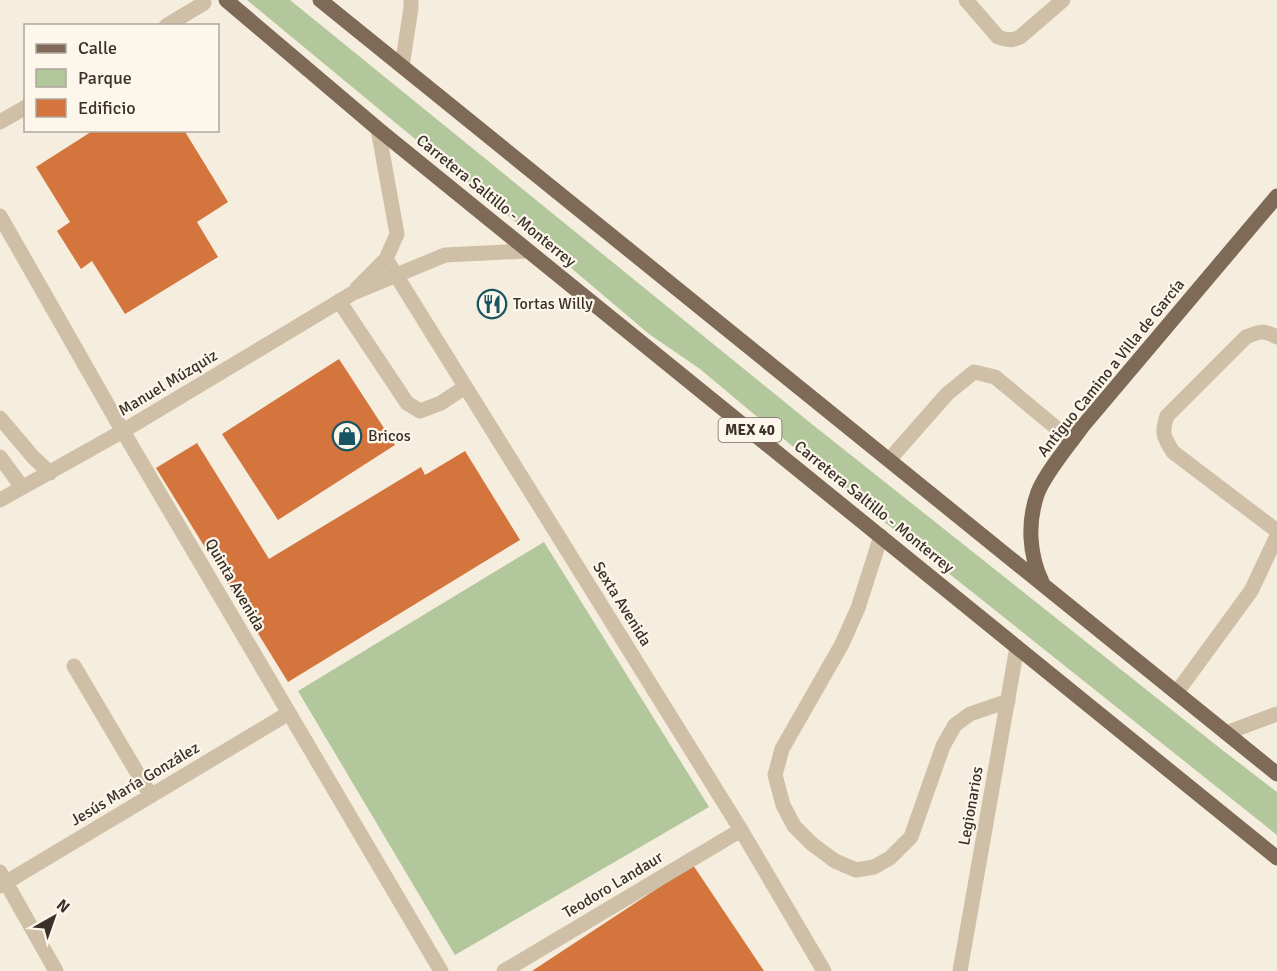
<svg xmlns="http://www.w3.org/2000/svg" width="1277" height="971" viewBox="0 0 1277 971" font-family="Signika,sans-serif">
<rect width="100%" height="100%" fill="#f5eddd"/>
<path fill="#b2c79b" d="M 247,0 L 290,0 L 813,425 L 1221,749 L 1277,792 L 1277,835 L 858,501 L 700,369 L 649,334 L 570,267 Z
M 544,542 L 709,807 L 455,955 L 298,691 Z"/>
<path fill="#d4753d" d="M 94,130 L 184,130 L 228,202 L 197,222 L 218,257 L 125,314 L 92,261 L 81,269 L 57,231 L 70,222 L 36,167 Z
M 339,359 L 395,445 L 278,520 L 222,434 Z
M 197,443 L 269,559 L 421,467 L 425,475 L 465,451 L 520,540 L 288,682 L 156,468 Z
M 693,865 L 764,971 L 532,971 Z"/>
<g fill="none" stroke-linecap="round" stroke-linejoin="round">
<path stroke="#cfbfa7" stroke-width="15" d="M 966,0 L 998,37 C 1007,40 1012,41 1020,37 L 1063,0
M 166,26 L 204,3
M 402,66 L 411,8 L 411,0
M 0,122 L 26,107
M 0,216 L 114,416 L 441,971
M 386,259 L 741,830 L 824,971
M 357,288 L 386,259 L 397,234 L 378,129
M 339,301 L 407,403 L 420,411 L 441,403 L 465,387
M 1277,337 C 1263,330 1260,331 1246,337 L 1167,416 C 1161,433 1164,438 1173,452 L 1277,531
M 0,418 L 33,457 L 50,473
M 0,457 L 22,487
M 889,460 L 947,394 L 974,372 L 995,377 L 1072,441
M 0,500 L 123,431 L 353,293 L 445,255 L 527,251
M 881,536 L 858,608 L 842,644 L 782,749 L 775,775 L 783,805 L 794,826 L 812,844 L 835,861 L 856,870 L 874,867 L 890,858 L 911,837 L 943,746 L 955,725 L 970,714 L 1008,701
M 74,666 L 151,796
M 1177,692 L 1251,591 L 1277,536
M 1226,733 L 1277,714
M 0,872 L 56,971
M 0,886 L 289,713
M 504,971 L 741,830
M 960,971 L 1017,647"/>
<path stroke="#7f6a58" stroke-width="15" d="M 226,0 L 378,129 L 1277,858
M 320,0 L 1277,774
M 1042,582 C 1029,554 1027,522 1038,492 C 1046,472 1069,445 1082,427 L 1277,196"/>
</g>
<defs>
<g id="restaurant-ring" transform="scale(1.5)"><circle r="9.5" fill="#fcf6eb" stroke="#185462" stroke-width="1.5"/><path d="M-5-6h1v4h1v-4h1v4h1v-4h1v5L-1.5 .5V6h-2V.5L-5-1ZM5-6V6H3V1.5H1.5Q1.5-4 5-6Z" fill="#185462"/></g>
<g id="shop-ring" transform="scale(1.5)"><circle r="9.5" fill="#fcf6eb" stroke="#185462" stroke-width="1.5"/><path d="M-5-2.5h2.3a2.7 3.5 0 0 1 5.4 0H5L5.5 6h-11ZM-1.5-2.5h3a1.5 2.3 0 0 0-3 0Z" fill="#185462"/></g>
</defs>
<g fill-rule="evenodd">
<use href="#restaurant-ring" x="492" y="304"/>
<use href="#shop-ring" x="347" y="436"/>
</g>
<g text-anchor="middle" dominant-baseline="central" stroke-width="4.5" stroke-linejoin="round" paint-order="stroke">
<rect fill="#fcf6eb" stroke="#756c63" stroke-width="1.5" x="718.5" y="418" width="63" height="24" rx="4.5"/>
<g font-size="15" font-weight="bold" fill="#3b3129">
<text x="750" y="430">MEX 40</text>
</g>
<g font-size="16" fill="#3b3129" stroke="#fcf6eb">
<text transform="translate(496 201) rotate(39)">Carretera Saltillo - Monterrey</text>
<text transform="translate(1111 368) rotate(-51)">Antiguo Camino a Villa de García</text>
<text transform="translate(168 383) rotate(-31)">Manuel Múzquiz</text>
<text transform="translate(874 507) rotate(39)">Carretera Saltillo - Monterrey</text>
<text transform="translate(235 585) rotate(60)">Quinta Avenida</text>
<text transform="translate(622 604) rotate(58)">Sexta Avenida</text>
<text transform="translate(135 784) rotate(-31)">Jesús María González</text>
<text transform="translate(971 806) rotate(-80)">Legionarios</text>
<text transform="translate(613 885) rotate(-31)">Teodoro Landaur</text>
</g>
<g font-size="16" fill="#3b3129" stroke="#fcf6eb" text-anchor="start">
<text x="513" y="304">Tortas Willy</text>
<text x="368" y="436">Bricos</text>
</g>
</g>
<rect x="24" y="24" width="195" height="108" fill="#fcf6eb" stroke="#afa79d" stroke-width="1.5"/>
<rect x="36" y="44" width="30" height="9" fill="#7f6a58" stroke="#afa79d" stroke-width="1.5"/>
<text x="78" y="54" font-size="18" fill="#3b3129">Calle</text>
<rect x="36" y="69" width="30" height="18" fill="#b2c79b" stroke="#afa79d" stroke-width="1.5"/>
<text x="78" y="84" font-size="18" fill="#3b3129">Parque</text>
<rect x="36" y="99" width="30" height="18" fill="#d4753d" stroke="#afa79d" stroke-width="1.5"/>
<text x="78" y="114" font-size="18" fill="#3b3129">Edificio</text>
<g transform="translate(54 917) rotate(40)" stroke="#fcf6eb" stroke-width="4.5" paint-order="stroke">
<path d="M0-4.5L10 22L0 15L-10 22Z" fill="#3b3129"/>
<text y="-9" font-size="16" font-weight="bold" text-anchor="middle" fill="#3b3129">N</text>
</g>
</svg>
